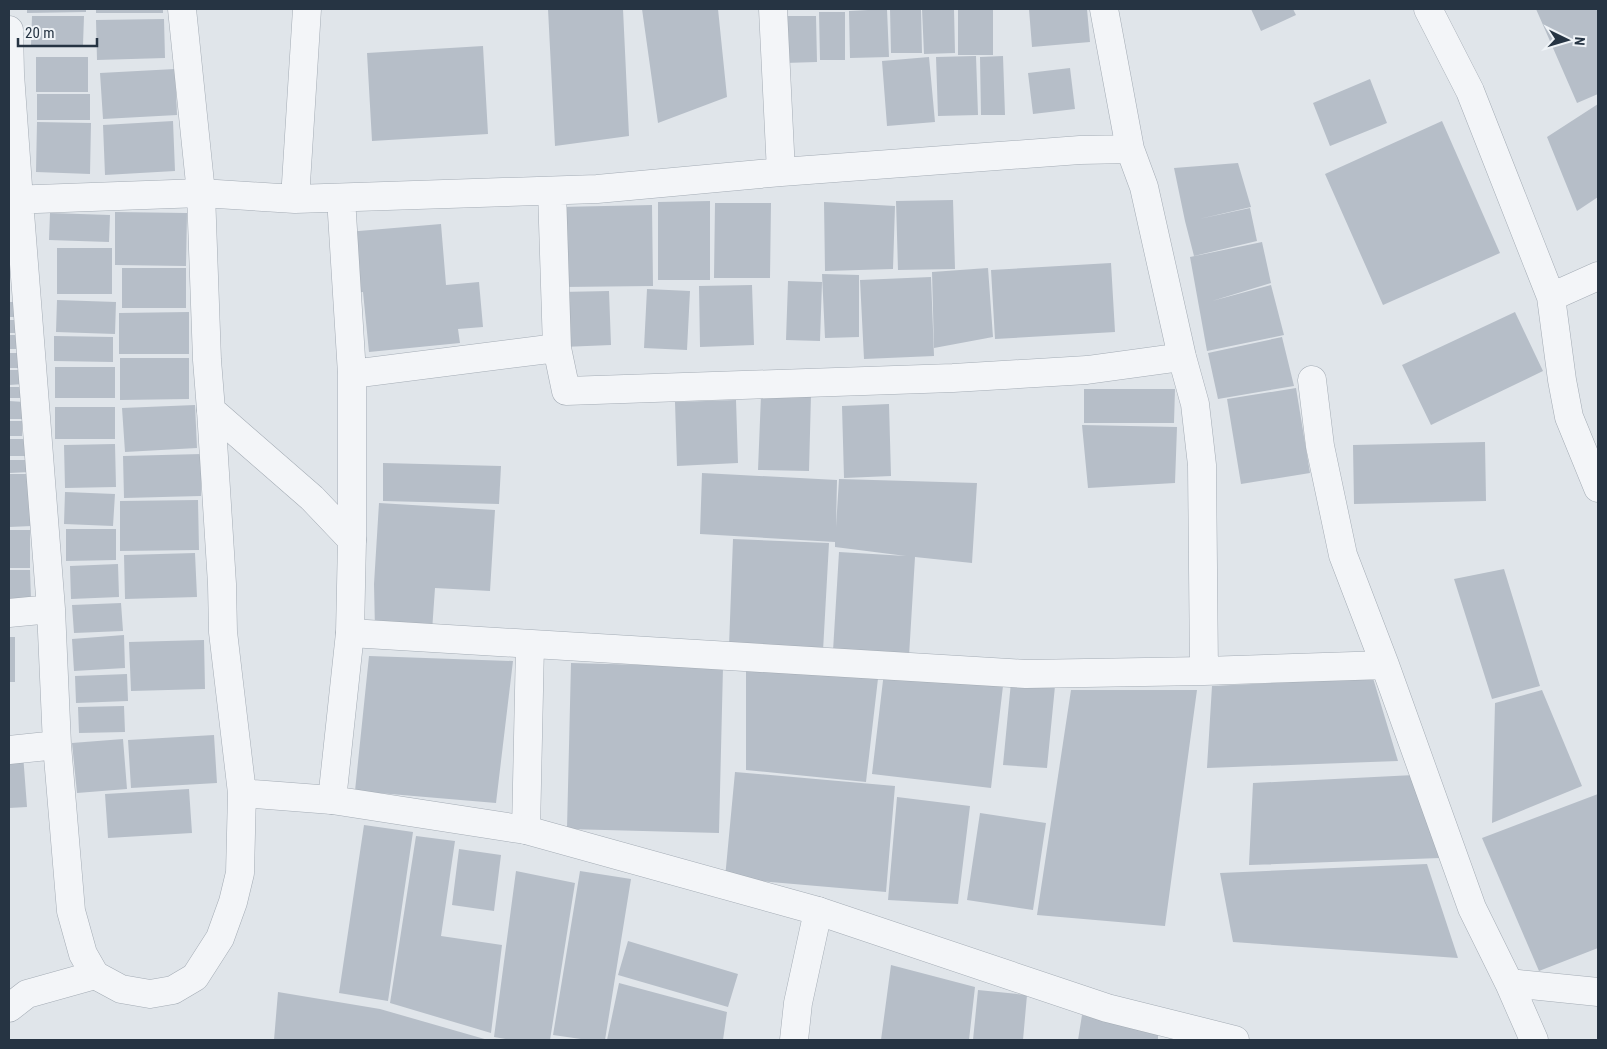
<svg xmlns="http://www.w3.org/2000/svg" width="1607" height="1049" viewBox="0 0 1607 1049" font-family="'Roboto Condensed',sans-serif">
<rect width="100%" height="100%" fill="#e0e5ea"/>
<path fill="#b6bec8" d="M 27,9 L 86,9 L 86,12 L 27,13 Z
M 96,9 L 163,9 L 163,13 L 96,13 Z
M 548,9 L 623,9 L 629,136 L 555,146 Z
M 642,9 L 718,9 L 727,97 L 658,123 Z
M 887,9 L 889,57 L 850,58 L 849,11 Z
M 890,9 L 921,9 L 922,53 L 891,53 Z
M 922,9 L 954,9 L 955,53 L 924,54 Z
M 958,9 L 993,9 L 993,55 L 958,55 Z
M 1029,9 L 1087,9 L 1090,42 L 1032,47 Z
M 1251,9 L 1293,9 L 1296,15 L 1261,31 Z
M 1536,9 L 1598,9 L 1598,94 L 1577,103 Z
M 819,12 L 845,12 L 845,60 L 820,60 Z
M 32,16 L 84,16 L 83,45 L 31,45 Z
M 784,16 L 816,16 L 817,62 L 784,63 Z
M 164,19 L 165,58 L 97,60 L 96,20 Z
M 483,46 L 488,134 L 372,141 L 367,53 Z
M 976,56 L 978,115 L 938,116 L 936,57 Z
M 1003,56 L 1005,115 L 981,115 L 980,57 Z
M 36,57 L 88,57 L 88,92 L 36,92 Z
M 929,57 L 935,122 L 887,126 L 882,61 Z
M 1070,68 L 1075,109 L 1033,114 L 1028,73 Z
M 175,69 L 177,115 L 103,119 L 100,73 Z
M 1370,79 L 1387,123 L 1330,146 L 1313,103 Z
M 37,94 L 90,94 L 90,120 L 37,120 Z
M 1598,104 L 1598,197 L 1577,211 L 1547,137 Z
M 173,121 L 175,171 L 105,175 L 103,125 Z
M 1442,121 L 1500,253 L 1383,305 L 1325,174 Z
M 37,122 L 91,123 L 90,174 L 36,172 Z
M 1238,163 L 1251,207 L 1199,219 L 1250,208 L 1257,241 L 1194,256 L 1185,221 L 1174,168 Z
M 953,200 L 955,269 L 898,270 L 896,201 Z
M 710,201 L 710,280 L 658,280 L 658,202 Z
M 824,202 L 895,206 L 893,269 L 825,271 Z
M 715,203 L 771,203 L 770,278 L 714,278 Z
M 652,205 L 653,286 L 564,287 L 559,207 Z
M 115,212 L 187,213 L 186,266 L 115,265 Z
M 50,213 L 110,215 L 109,242 L 49,240 Z
M 441,224 L 446,285 L 479,282 L 483,327 L 458,329 L 460,343 L 369,352 L 363,292 L 353,293 L 347,232 Z
M 1262,242 L 1271,283 L 1212,301 L 1271,285 L 1284,335 L 1207,351 L 1190,257 Z
M 57,248 L 112,248 L 112,294 L 57,294 Z
M 1111,263 L 1115,332 L 995,339 L 991,270 Z
M 122,268 L 186,268 L 186,308 L 122,308 Z
M 988,268 L 993,337 L 934,348 L 932,272 Z
M 822,274 L 859,275 L 859,337 L 825,338 Z
M 931,277 L 934,356 L 864,359 L 860,280 Z
M 788,281 L 822,282 L 820,341 L 786,340 Z
M 752,285 L 754,345 L 700,347 L 699,286 Z
M 647,289 L 690,291 L 687,350 L 644,348 Z
M 609,291 L 611,345 L 563,347 L 561,292 Z
M 57,300 L 116,302 L 115,334 L 56,332 Z
M 9,302 L 16,302 L 16,317 L 9,317 Z
M 189,312 L 189,354 L 119,354 L 119,313 Z
M 1515,312 L 1543,371 L 1431,425 L 1402,365 Z
M 9,320 L 19,320 L 19,333 L 9,333 Z
M 9,335 L 19,335 L 20,349 L 9,349 Z
M 54,336 L 113,337 L 113,362 L 54,361 Z
M 1282,337 L 1294,386 L 1218,399 L 1208,353 Z
M 9,353 L 23,353 L 23,368 L 9,368 Z
M 120,358 L 189,358 L 189,399 L 120,400 Z
M 55,367 L 115,367 L 115,398 L 55,398 Z
M 9,370 L 24,370 L 24,384 L 9,385 Z
M 9,387 L 24,387 L 24,398 L 9,398 Z
M 1296,388 L 1310,473 L 1241,484 L 1227,399 Z
M 1084,389 L 1175,389 L 1174,423 L 1084,423 Z
M 761,395 L 811,395 L 809,471 L 758,470 Z
M 736,400 L 738,463 L 677,466 L 675,402 Z
M 9,401 L 24,402 L 23,419 L 9,419 Z
M 889,404 L 891,476 L 844,478 L 842,406 Z
M 195,405 L 197,448 L 125,452 L 122,408 Z
M 55,407 L 115,407 L 115,439 L 55,439 Z
M 9,421 L 22,421 L 22,436 L 9,436 Z
M 1082,425 L 1177,427 L 1175,483 L 1088,488 Z
M 9,439 L 30,439 L 31,456 L 9,456 Z
M 1485,442 L 1486,501 L 1354,504 L 1353,445 Z
M 115,444 L 116,487 L 65,488 L 64,445 Z
M 201,454 L 201,496 L 124,498 L 123,456 Z
M 9,460 L 30,460 L 30,472 L 9,473 Z
M 383,463 L 501,466 L 499,504 L 383,501 Z
M 702,473 L 837,480 L 836,527 L 839,479 L 977,483 L 972,563 L 915,557 L 909,656 L 833,651 L 839,552 L 906,556 L 835,547 L 835,542 L 700,534 Z
M 9,474 L 31,474 L 32,526 L 9,527 Z
M 65,492 L 115,494 L 113,526 L 64,524 Z
M 198,500 L 199,550 L 120,551 L 120,501 Z
M 379,503 L 495,510 L 490,591 L 435,588 L 432,631 L 375,630 L 374,584 Z
M 66,529 L 116,529 L 116,560 L 66,561 Z
M 9,530 L 30,530 L 30,568 L 9,568 Z
M 733,539 L 829,543 L 823,651 L 729,646 Z
M 195,553 L 197,597 L 125,599 L 124,555 Z
M 118,564 L 119,597 L 71,599 L 70,566 Z
M 1504,569 L 1540,686 L 1492,699 L 1454,579 Z
M 9,570 L 30,570 L 31,599 L 9,599 Z
M 121,603 L 123,631 L 74,633 L 72,605 Z
M 124,635 L 125,668 L 74,671 L 72,639 Z
M 9,637 L 15,637 L 15,682 L 9,682 Z
M 204,640 L 205,689 L 131,691 L 129,642 Z
M 369,656 L 513,661 L 496,803 L 355,791 Z
M 571,663 L 723,667 L 719,833 L 567,829 Z
M 746,665 L 879,670 L 866,782 L 746,770 Z
M 884,672 L 1003,686 L 991,788 L 872,774 Z
M 127,674 L 128,701 L 76,703 L 75,676 Z
M 1373,678 L 1398,761 L 1207,768 L 1212,686 Z
M 1011,682 L 1055,686 L 1047,768 L 1003,765 Z
M 1071,690 L 1197,690 L 1165,926 L 1037,915 Z
M 1542,690 L 1582,786 L 1492,823 L 1495,703 Z
M 124,706 L 125,732 L 79,733 L 78,707 Z
M 214,735 L 217,783 L 131,788 L 128,740 Z
M 123,739 L 127,789 L 77,793 L 72,743 Z
M 23,754 L 27,807 L 9,808 L 9,755 Z
M 735,772 L 895,786 L 886,892 L 725,878 Z
M 1414,775 L 1440,858 L 1249,865 L 1253,783 Z
M 189,789 L 192,833 L 108,838 L 105,794 Z
M 1598,794 L 1598,948 L 1539,971 L 1482,838 Z
M 897,797 L 970,806 L 958,904 L 888,900 Z
M 980,813 L 1046,823 L 1033,910 L 967,900 Z
M 364,825 L 413,832 L 388,1001 L 339,993 Z
M 416,836 L 455,841 L 441,936 L 502,945 L 491,1033 L 390,1003 Z
M 459,849 L 501,855 L 494,911 L 452,905 Z
M 1427,864 L 1458,958 L 1233,942 L 1220,873 Z
M 516,871 L 575,883 L 550,1040 L 511,1040 L 494,1037 Z
M 580,871 L 631,879 L 605,1040 L 588,1040 L 553,1035 Z
M 628,941 L 738,974 L 728,1007 L 618,975 Z
M 891,965 L 975,987 L 969,1040 L 881,1040 Z
M 619,983 L 727,1012 L 723,1040 L 607,1040 Z
M 978,990 L 1027,995 L 1023,1040 L 973,1040 Z
M 278,992 L 380,1009 L 488,1040 L 274,1040 Z
M 1082,1015 L 1158,1032 L 1158,1040 L 1078,1040 Z"/>
<g fill="none" stroke-linecap="round" stroke-linejoin="round">
<g stroke="#a4acb5" stroke-width="29">
<path id="minor" d="M 773,9 L 781,172
M 1104,9 L 1130,149
M 1428,9 L 1470,91 L 1551,297 L 1562,380 L 1569,417 L 1598,488
M 9,30 L 10,74 L 19,200 L 51,609 L 57,745 L 71,911 L 83,954 L 95,975 L 121,989 L 150,994 L 173,990 L 195,977 L 220,938 L 233,902 L 240,873 L 242,793 L 223,632 L 222,584 L 211,410
M 552,191 L 557,348 L 566,391 L 953,378 L 1087,370 L 1182,357
M 341,198 L 352,374 L 352,540
M 295,199 L 307,9
M 9,200 L 201,193 L 295,199 L 597,189 L 781,172 L 1080,150 L 1130,149 L 1144,187 L 1182,357 L 1195,404 L 1202,465 L 1204,671
M 1551,297 L 1598,276
M 352,374 L 557,348
M 1312,380 L 1320,446 L 1343,555 L 1385,665 L 1472,908 L 1509,983 L 1534,1040
M 9,613 L 51,609
M 350,633 L 1026,674 L 1204,671 L 1385,665
M 9,750 L 57,745
M 242,793 L 332,800
M 526,830 L 530,645
M 818,911 L 1107,1008 L 1235,1040
M 1509,983 L 1598,992
M 9,1008 L 27,994 L 95,975"/>
</g>
<g stroke="#a4acb5" stroke-width="29">
<path id="tertiary" d="M 182,9 L 201,193 L 207,360 L 211,410 L 312,498 L 352,540 L 350,633 L 332,800 L 526,830 L 818,911 L 798,1003 L 794,1040"/>
</g>
<use href="#minor" stroke="#f3f5f8" stroke-width="28"/>
<use href="#tertiary" stroke="#f3f5f8" stroke-width="28"/>
</g>
<rect width="1607" height="1049" fill="none" stroke="#263443" stroke-width="20"/>
<g transform="translate(1567 40) rotate(95)" stroke="#eff3f7" stroke-width="4" paint-order="stroke">
<path d="M0-4L9 19L0 12L-9 19Z" fill="#263443"/>
<text y="-8" font-size="14" font-weight="bold" text-anchor="middle" fill="#263443">N</text>
</g>
<path d="M18 38v8h79v-8" fill="none" stroke="#263443" stroke-width="2.5"/>
<text x="25" y="38" font-size="15" fill="#263443" stroke="#eff3f7" stroke-width="4" paint-order="stroke">20 m</text>
</svg>
